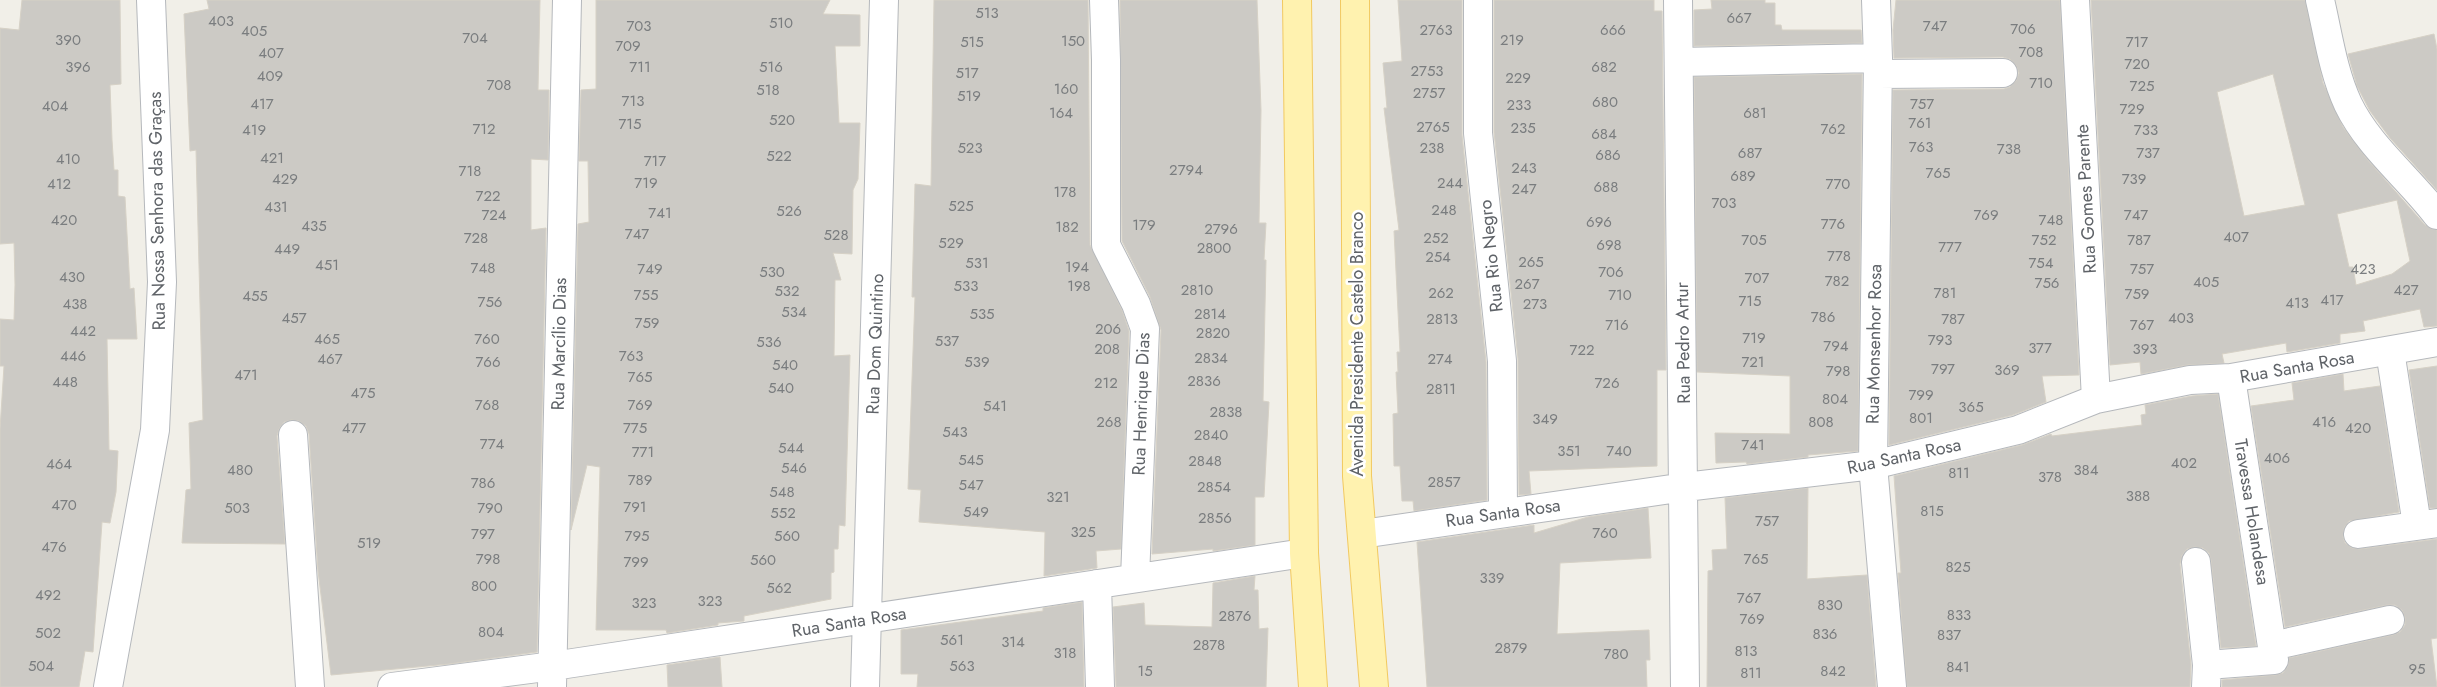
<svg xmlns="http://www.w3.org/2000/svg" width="2437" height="687" viewBox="0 0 2437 687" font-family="Jost,sans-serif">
<rect width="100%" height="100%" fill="#f1efe8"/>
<path fill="#cccac5" stroke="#d6d1c6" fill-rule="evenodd" d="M 22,0 L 120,0 L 121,84 L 110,85 L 112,140 L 114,170 L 118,170 L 118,196 L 125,197 L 130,289 L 134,288 L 137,339 L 107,339 L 109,450 L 118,451 L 116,492 L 110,523 L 102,522 L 93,652 L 85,651 L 79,687 L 0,687 L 0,429 L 4,366 L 0,366 L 0,319 L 14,320 L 15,285 L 14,243 L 0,244 L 0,28 L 19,30 Z
M 207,0 L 540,0 L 538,90 L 549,90 L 548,160 L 531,159 L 531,230 L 546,228 L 537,652 L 449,664 L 331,675 L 318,571 L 309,434 L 306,426 L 299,421 L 291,420 L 284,422 L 279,429 L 277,436 L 285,544 L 182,543 L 186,490 L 191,489 L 189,423 L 203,420 L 196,150 L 190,151 L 184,14 L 209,9 Z
M 596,0 L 830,0 L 823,14 L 860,15 L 860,46 L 835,46 L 839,123 L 860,123 L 858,179 L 853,190 L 852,254 L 833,253 L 841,280 L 835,280 L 834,356 L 850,355 L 845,526 L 839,525 L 838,549 L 834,549 L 834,572 L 831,573 L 831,599 L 744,616 L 744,621 L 718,623 L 718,625 L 667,633 L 666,630 L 596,630 L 600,467 L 587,465 L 571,530 L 578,224 L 589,222 L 588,161 L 579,161 L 581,90 L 596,89 Z
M 934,0 L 1088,0 L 1090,245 L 1122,310 L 1129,331 L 1121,549 L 1096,551 L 1097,568 L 1044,576 L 1045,532 L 919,522 L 921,490 L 908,489 L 915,297 L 912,297 L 915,184 L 931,186 Z
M 1120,0 L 1257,0 L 1261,110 L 1259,223 L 1266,223 L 1264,260 L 1266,260 L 1263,401 L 1269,402 L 1264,497 L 1255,497 L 1255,545 L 1213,551 L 1213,549 L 1152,554 L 1161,330 L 1150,297 L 1122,241 Z
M 1398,0 L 1462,0 L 1462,135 L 1486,362 L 1487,500 L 1414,511 L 1413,501 L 1402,501 L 1400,466 L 1394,466 L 1393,414 L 1398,413 L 1396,372 L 1398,372 L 1397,352 L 1400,352 L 1394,231 L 1399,230 L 1384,108 L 1387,108 L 1383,63 L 1402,61 Z
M 1494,0 L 1654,0 L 1654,11 L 1662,11 L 1666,370 L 1657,370 L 1657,466 L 1529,471 L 1531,494 L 1519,495 L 1518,359 L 1494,132 Z
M 1711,0 L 1765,0 L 1765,3 L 1775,3 L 1775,25 L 1781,25 L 1782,30 L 1861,30 L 1862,43 L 1694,46 L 1694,10 L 1712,9 Z
M 1896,0 L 2060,0 L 2079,375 L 2042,376 L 2046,402 L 2013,415 L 1889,445 L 1893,90 L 2004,89 L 2010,87 L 2016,81 L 2019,73 L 2016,65 L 2010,59 L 2003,57 L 1894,58 L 1893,30 Z
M 2091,0 L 2305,0 L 2323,83 L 2343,127 L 2366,158 L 2425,225 L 2437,230 L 2437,326 L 2424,327 L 2420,309 L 2363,321 L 2365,331 L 2340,334 L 2340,343 L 2287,352 L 2286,343 L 2222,354 L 2224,363 L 2187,365 L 2141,374 L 2140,362 L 2110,365 ZM 2273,74 L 2305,205 L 2244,216 L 2217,92 ZM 2397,200 L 2410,261 L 2392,274 L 2356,285 L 2353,267 L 2349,267 L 2337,214 Z
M 2434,34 L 2437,49 L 2437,190 L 2390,138 L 2370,111 L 2357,86 L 2348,54 Z
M 1862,74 L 1858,451 L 1808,455 L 1808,457 L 1747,464 L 1746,462 L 1716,463 L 1715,433 L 1790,434 L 1790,376 L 1697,372 L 1694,77 Z
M 2437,366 L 2437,508 L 2430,508 L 2409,370 Z
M 2343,374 L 2344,391 L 2380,386 L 2399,512 L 2349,521 L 2344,528 L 2343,537 L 2345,543 L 2352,548 L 2360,549 L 2437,539 L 2437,638 L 2431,639 L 2437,687 L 2222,687 L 2222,680 L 2276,675 L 2283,673 L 2288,666 L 2289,658 L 2393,635 L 2400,632 L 2405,625 L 2405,617 L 2402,610 L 2395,605 L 2387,605 L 2285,627 L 2251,406 L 2294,400 L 2292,383 Z
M 2218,394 L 2256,646 L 2221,648 L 2211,560 L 2209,553 L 2203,548 L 2194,547 L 2187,549 L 2182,555 L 2180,564 L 2191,665 L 2190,687 L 1907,687 L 1898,573 L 1901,573 L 1894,476 L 2022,445 L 2051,434 L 2052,436 L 2142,425 L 2141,415 L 2146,414 L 2145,405 L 2192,396 Z
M 1808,488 L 1807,579 L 1867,575 L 1876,687 L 1707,687 L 1708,571 L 1713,570 L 1712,550 L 1727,549 L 1725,498 Z
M 1648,508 L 1651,558 L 1560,563 L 1557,634 L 1649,630 L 1650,660 L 1646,660 L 1647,687 L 1427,687 L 1417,542 L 1534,525 L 1534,533 L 1588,517 Z
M 1255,576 L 1254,590 L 1258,590 L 1259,629 L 1268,628 L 1266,687 L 1116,687 L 1113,607 L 1144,603 L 1145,625 L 1212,627 L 1213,583 Z
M 1082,602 L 1084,687 L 917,687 L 918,674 L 901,674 L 901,630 L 1043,611 L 1043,608 Z
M 720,657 L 722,687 L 668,687 L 667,665 Z"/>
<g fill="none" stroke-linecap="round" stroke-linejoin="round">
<g stroke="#b5b8bc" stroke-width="30">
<path id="minor" d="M 1104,0 L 1106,60 L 1106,245 L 1136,304 L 1145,329 L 1135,578
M 1478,0 L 1478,133 L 1502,361 L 1503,513
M 1678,0 L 1685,687
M 1876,0 L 1878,58 L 1873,465 L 1892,687
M 2075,0 L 2096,399
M 2320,0 C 2328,34 2333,72 2348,104 C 2368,146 2409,178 2437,215
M 1679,62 L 1878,58
M 1878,74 L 2003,73
M 2390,351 L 2417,525
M 293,435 L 310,687
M 1362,534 L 1685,487 L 1873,465 L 2018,430 L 2096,399 L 2190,380 L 2231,378 L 2437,342
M 2358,534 L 2437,523
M 2196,562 L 2207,665 L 2206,687
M 1097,584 L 1100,687
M 2272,646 L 2390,620
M 2207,665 L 2274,660 L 2231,378
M 108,687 L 155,430 L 162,282 L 151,0
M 392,687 L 553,666 L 1304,553
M 552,687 L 567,0
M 865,687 L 884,0"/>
</g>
<g stroke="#f2c960" stroke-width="30">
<path id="major" d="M 1297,0 L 1304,553 L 1313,687
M 1355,0 L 1357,476 L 1374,687"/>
</g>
<use href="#minor" stroke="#fff" stroke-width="28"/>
<use href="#major" stroke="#fff2af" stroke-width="28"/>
</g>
<g text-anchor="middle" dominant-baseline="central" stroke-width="5" stroke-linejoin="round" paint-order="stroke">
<g font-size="15" fill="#7a7d7f">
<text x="987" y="13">513</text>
<text x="1739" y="18">667</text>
<text x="221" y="21">403</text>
<text x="781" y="23">510</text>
<text x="639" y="26">703</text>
<text x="1935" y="26">747</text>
<text x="2023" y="29">706</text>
<text x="1436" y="30">2763</text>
<text x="1613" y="30">666</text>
<text x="254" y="31">405</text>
<text x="475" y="38">704</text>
<text x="68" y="40">390</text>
<text x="1512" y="40">219</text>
<text x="1073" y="41">150</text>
<text x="972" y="42">515</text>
<text x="2137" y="42">717</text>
<text x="628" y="46">709</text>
<text x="2031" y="52">708</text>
<text x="271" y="53">407</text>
<text x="2137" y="64">720</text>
<text x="78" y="67">396</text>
<text x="640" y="67">711</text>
<text x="771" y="67">516</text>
<text x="1604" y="67">682</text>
<text x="1427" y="71">2753</text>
<text x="967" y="73">517</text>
<text x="270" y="76">409</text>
<text x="1518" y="78">229</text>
<text x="2041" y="83">710</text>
<text x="499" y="85">708</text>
<text x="2142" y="86">725</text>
<text x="1066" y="89">160</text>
<text x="768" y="90">518</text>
<text x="1429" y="93">2757</text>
<text x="969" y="96">519</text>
<text x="633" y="101">713</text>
<text x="1605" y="102">680</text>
<text x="262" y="104">417</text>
<text x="1922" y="104">757</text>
<text x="1519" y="105">233</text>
<text x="55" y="106">404</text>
<text x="2132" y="109">729</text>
<text x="1061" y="113">164</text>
<text x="1755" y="113">681</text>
<text x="782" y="120">520</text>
<text x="1920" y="123">761</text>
<text x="630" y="124">715</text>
<text x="1433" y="127">2765</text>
<text x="1523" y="128">235</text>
<text x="484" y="129">712</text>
<text x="1833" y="129">762</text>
<text x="254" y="130">419</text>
<text x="2146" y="130">733</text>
<text x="1604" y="134">684</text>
<text x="1921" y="147">763</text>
<text x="970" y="148">523</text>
<text x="1432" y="148">238</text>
<text x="2009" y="149">738</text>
<text x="1750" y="153">687</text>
<text x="2148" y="153">737</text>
<text x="1608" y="155">686</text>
<text x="779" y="156">522</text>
<text x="272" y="158">421</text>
<text x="68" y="159">410</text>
<text x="655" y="161">717</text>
<text x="1524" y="168">243</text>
<text x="1186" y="170">2794</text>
<text x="470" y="171">718</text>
<text x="1938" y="173">765</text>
<text x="1743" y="176">689</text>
<text x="285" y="179">429</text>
<text x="2134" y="179">739</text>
<text x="646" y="183">719</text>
<text x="1450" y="183">244</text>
<text x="59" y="184">412</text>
<text x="1838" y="184">770</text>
<text x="1606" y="187">688</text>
<text x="1524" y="189">247</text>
<text x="1065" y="192">178</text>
<text x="488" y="196">722</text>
<text x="1724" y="203">703</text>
<text x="961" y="206">525</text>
<text x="276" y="207">431</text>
<text x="1444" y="210">248</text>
<text x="789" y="211">526</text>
<text x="660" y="213">741</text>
<text x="494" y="215">724</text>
<text x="1986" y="215">769</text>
<text x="2136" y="215">747</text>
<text x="64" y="220">420</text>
<text x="2051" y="220">748</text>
<text x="1599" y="222">696</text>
<text x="1833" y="224">776</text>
<text x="1144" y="225">179</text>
<text x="314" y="226">435</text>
<text x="1067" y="227">182</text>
<text x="1221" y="229">2796</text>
<text x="637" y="234">747</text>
<text x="836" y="235">528</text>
<text x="2236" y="237">407</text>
<text x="476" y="238">728</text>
<text x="1436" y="238">252</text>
<text x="1754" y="240">705</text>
<text x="2044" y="240">752</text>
<text x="2139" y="240">787</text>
<text x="951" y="243">529</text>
<text x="1609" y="245">698</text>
<text x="1950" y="247">777</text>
<text x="1214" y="248">2800</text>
<text x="287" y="249">449</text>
<text x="1839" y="256">778</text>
<text x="1438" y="257">254</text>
<text x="1531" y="262">265</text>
<text x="977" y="263">531</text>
<text x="2041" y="263">754</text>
<text x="327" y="265">451</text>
<text x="1077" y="267">194</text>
<text x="483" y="268">748</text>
<text x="650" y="269">749</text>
<text x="2142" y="269">757</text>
<text x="2363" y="269">423</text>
<text x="772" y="272">530</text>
<text x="1611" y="272">706</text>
<text x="72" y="277">430</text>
<text x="1757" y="278">707</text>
<text x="1837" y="281">782</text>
<text x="2206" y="282">405</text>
<text x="2047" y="283">756</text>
<text x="1527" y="284">267</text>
<text x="966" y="286">533</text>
<text x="1079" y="286">198</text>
<text x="1197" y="290">2810</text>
<text x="2406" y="290">427</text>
<text x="787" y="291">532</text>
<text x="1441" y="293">262</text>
<text x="1945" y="293">781</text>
<text x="2137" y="294">759</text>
<text x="646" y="295">755</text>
<text x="1620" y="295">710</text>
<text x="255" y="296">455</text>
<text x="2332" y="300">417</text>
<text x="1750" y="301">715</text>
<text x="490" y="302">756</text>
<text x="2297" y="303">413</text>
<text x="75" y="304">438</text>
<text x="1535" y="304">273</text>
<text x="794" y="312">534</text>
<text x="982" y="314">535</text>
<text x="1210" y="314">2814</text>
<text x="1823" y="317">786</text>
<text x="294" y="318">457</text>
<text x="2181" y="318">403</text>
<text x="1442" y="319">2813</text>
<text x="1953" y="319">787</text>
<text x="647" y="323">759</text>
<text x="1617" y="325">716</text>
<text x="2142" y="325">767</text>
<text x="1108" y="329">206</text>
<text x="83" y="331">442</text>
<text x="1213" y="333">2820</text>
<text x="1754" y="338">719</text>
<text x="327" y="339">465</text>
<text x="487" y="339">760</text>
<text x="1940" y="340">793</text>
<text x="947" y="341">537</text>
<text x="769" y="342">536</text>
<text x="1836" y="346">794</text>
<text x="2040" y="348">377</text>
<text x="1107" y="349">208</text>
<text x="2145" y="349">393</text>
<text x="1582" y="350">722</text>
<text x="73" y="356">446</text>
<text x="631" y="356">763</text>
<text x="1211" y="358">2834</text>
<text x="330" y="359">467</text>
<text x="1440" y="359">274</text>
<text x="488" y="362">766</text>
<text x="977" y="362">539</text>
<text x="1753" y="362">721</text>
<text x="785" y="365">540</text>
<text x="1943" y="369">797</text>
<text x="2007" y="370">369</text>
<text x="1838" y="371">798</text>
<text x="246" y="375">471</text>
<text x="640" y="377">765</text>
<text x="1204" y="381">2836</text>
<text x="65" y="382">448</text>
<text x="1106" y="383">212</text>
<text x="1607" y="383">726</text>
<text x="781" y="388">540</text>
<text x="1441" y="389">2811</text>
<text x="363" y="393">475</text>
<text x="1921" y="395">799</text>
<text x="1835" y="399">804</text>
<text x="487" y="405">768</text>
<text x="640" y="405">769</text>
<text x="995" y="406">541</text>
<text x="1971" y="407">365</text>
<text x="1226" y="412">2838</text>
<text x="1921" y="418">801</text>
<text x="1545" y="419">349</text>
<text x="1109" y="422">268</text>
<text x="1821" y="422">808</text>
<text x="2324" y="422">416</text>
<text x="354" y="428">477</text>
<text x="635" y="428">775</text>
<text x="2358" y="428">420</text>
<text x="955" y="432">543</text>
<text x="1211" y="435">2840</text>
<text x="492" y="444">774</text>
<text x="1753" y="445">741</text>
<text x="791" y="448">544</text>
<text x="1569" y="451">351</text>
<text x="1619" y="451">740</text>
<text x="643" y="452">771</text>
<text x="2277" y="458">406</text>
<text x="971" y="460">545</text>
<text x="1205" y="461">2848</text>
<text x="2184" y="463">402</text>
<text x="59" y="464">464</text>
<text x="794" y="468">546</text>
<text x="240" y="470">480</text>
<text x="2086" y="470">384</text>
<text x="1959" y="473">811</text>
<text x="2050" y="477">378</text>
<text x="640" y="480">789</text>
<text x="1444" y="482">2857</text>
<text x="483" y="483">786</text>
<text x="971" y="485">547</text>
<text x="1214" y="487">2854</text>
<text x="782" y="492">548</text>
<text x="2138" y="496">388</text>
<text x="1058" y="497">321</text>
<text x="64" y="505">470</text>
<text x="635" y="507">791</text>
<text x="237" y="508">503</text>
<text x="490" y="508">790</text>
<text x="1932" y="511">815</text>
<text x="976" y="512">549</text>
<text x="783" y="513">552</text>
<text x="1215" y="518">2856</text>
<text x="1767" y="521">757</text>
<text x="1083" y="532">325</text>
<text x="1605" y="533">760</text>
<text x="483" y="534">797</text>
<text x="637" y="536">795</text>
<text x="787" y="536">560</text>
<text x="369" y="543">519</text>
<text x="54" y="547">476</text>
<text x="488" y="559">798</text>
<text x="1756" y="559">765</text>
<text x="763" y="560">560</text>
<text x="636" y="562">799</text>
<text x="1958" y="567">825</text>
<text x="1492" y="578">339</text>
<text x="484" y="586">800</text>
<text x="779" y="588">562</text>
<text x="48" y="595">492</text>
<text x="1749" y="598">767</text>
<text x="710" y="601">323</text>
<text x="644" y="603">323</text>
<text x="1830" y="605">830</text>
<text x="1959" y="615">833</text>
<text x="1235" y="616">2876</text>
<text x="1752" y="619">769</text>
<text x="491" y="632">804</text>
<text x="48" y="633">502</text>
<text x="1825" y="634">836</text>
<text x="1949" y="635">837</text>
<text x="952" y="640">561</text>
<text x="1013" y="642">314</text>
<text x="1209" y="645">2878</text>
<text x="1511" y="648">2879</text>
<text x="1746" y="651">813</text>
<text x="1065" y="653">318</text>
<text x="1616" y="654">780</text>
<text x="41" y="666">504</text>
<text x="962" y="666">563</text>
<text x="1958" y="667">841</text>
<text x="2417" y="669">95</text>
<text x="1145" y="671">15</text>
<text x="1833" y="671">842</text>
<text x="1751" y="673">811</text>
</g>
<g font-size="18" fill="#5f6368" stroke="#fff">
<text transform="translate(2086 199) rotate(-93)">Rua Gomes Parente</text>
<text transform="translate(157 211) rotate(-91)">Rua Nossa Senhora das Graças</text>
<text transform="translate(1491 256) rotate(-96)">Rua Rio Negro</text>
<text transform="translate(1683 343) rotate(-91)">Rua Pedro Artur</text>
<text transform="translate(559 344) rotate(-89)">Rua Marcílio Dias</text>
<text transform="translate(875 344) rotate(-88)">Rua Dom Quintino</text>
<text transform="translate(1357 344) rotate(-90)">Avenida Presidente Castelo Branco</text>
<text transform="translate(1874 344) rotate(-89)">Rua Monsenhor Rosa</text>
<text transform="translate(2297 367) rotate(-10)">Rua Santa Rosa</text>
<text transform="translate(1141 404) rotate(-88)">Rua Henrique Dias</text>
<text transform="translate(1904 456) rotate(-12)">Rua Santa Rosa</text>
<text transform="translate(2252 512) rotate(81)">Travessa Holandesa</text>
<text transform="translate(1503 513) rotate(-8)">Rua Santa Rosa</text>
<text transform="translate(849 622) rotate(-9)">Rua Santa Rosa</text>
</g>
</g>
</svg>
